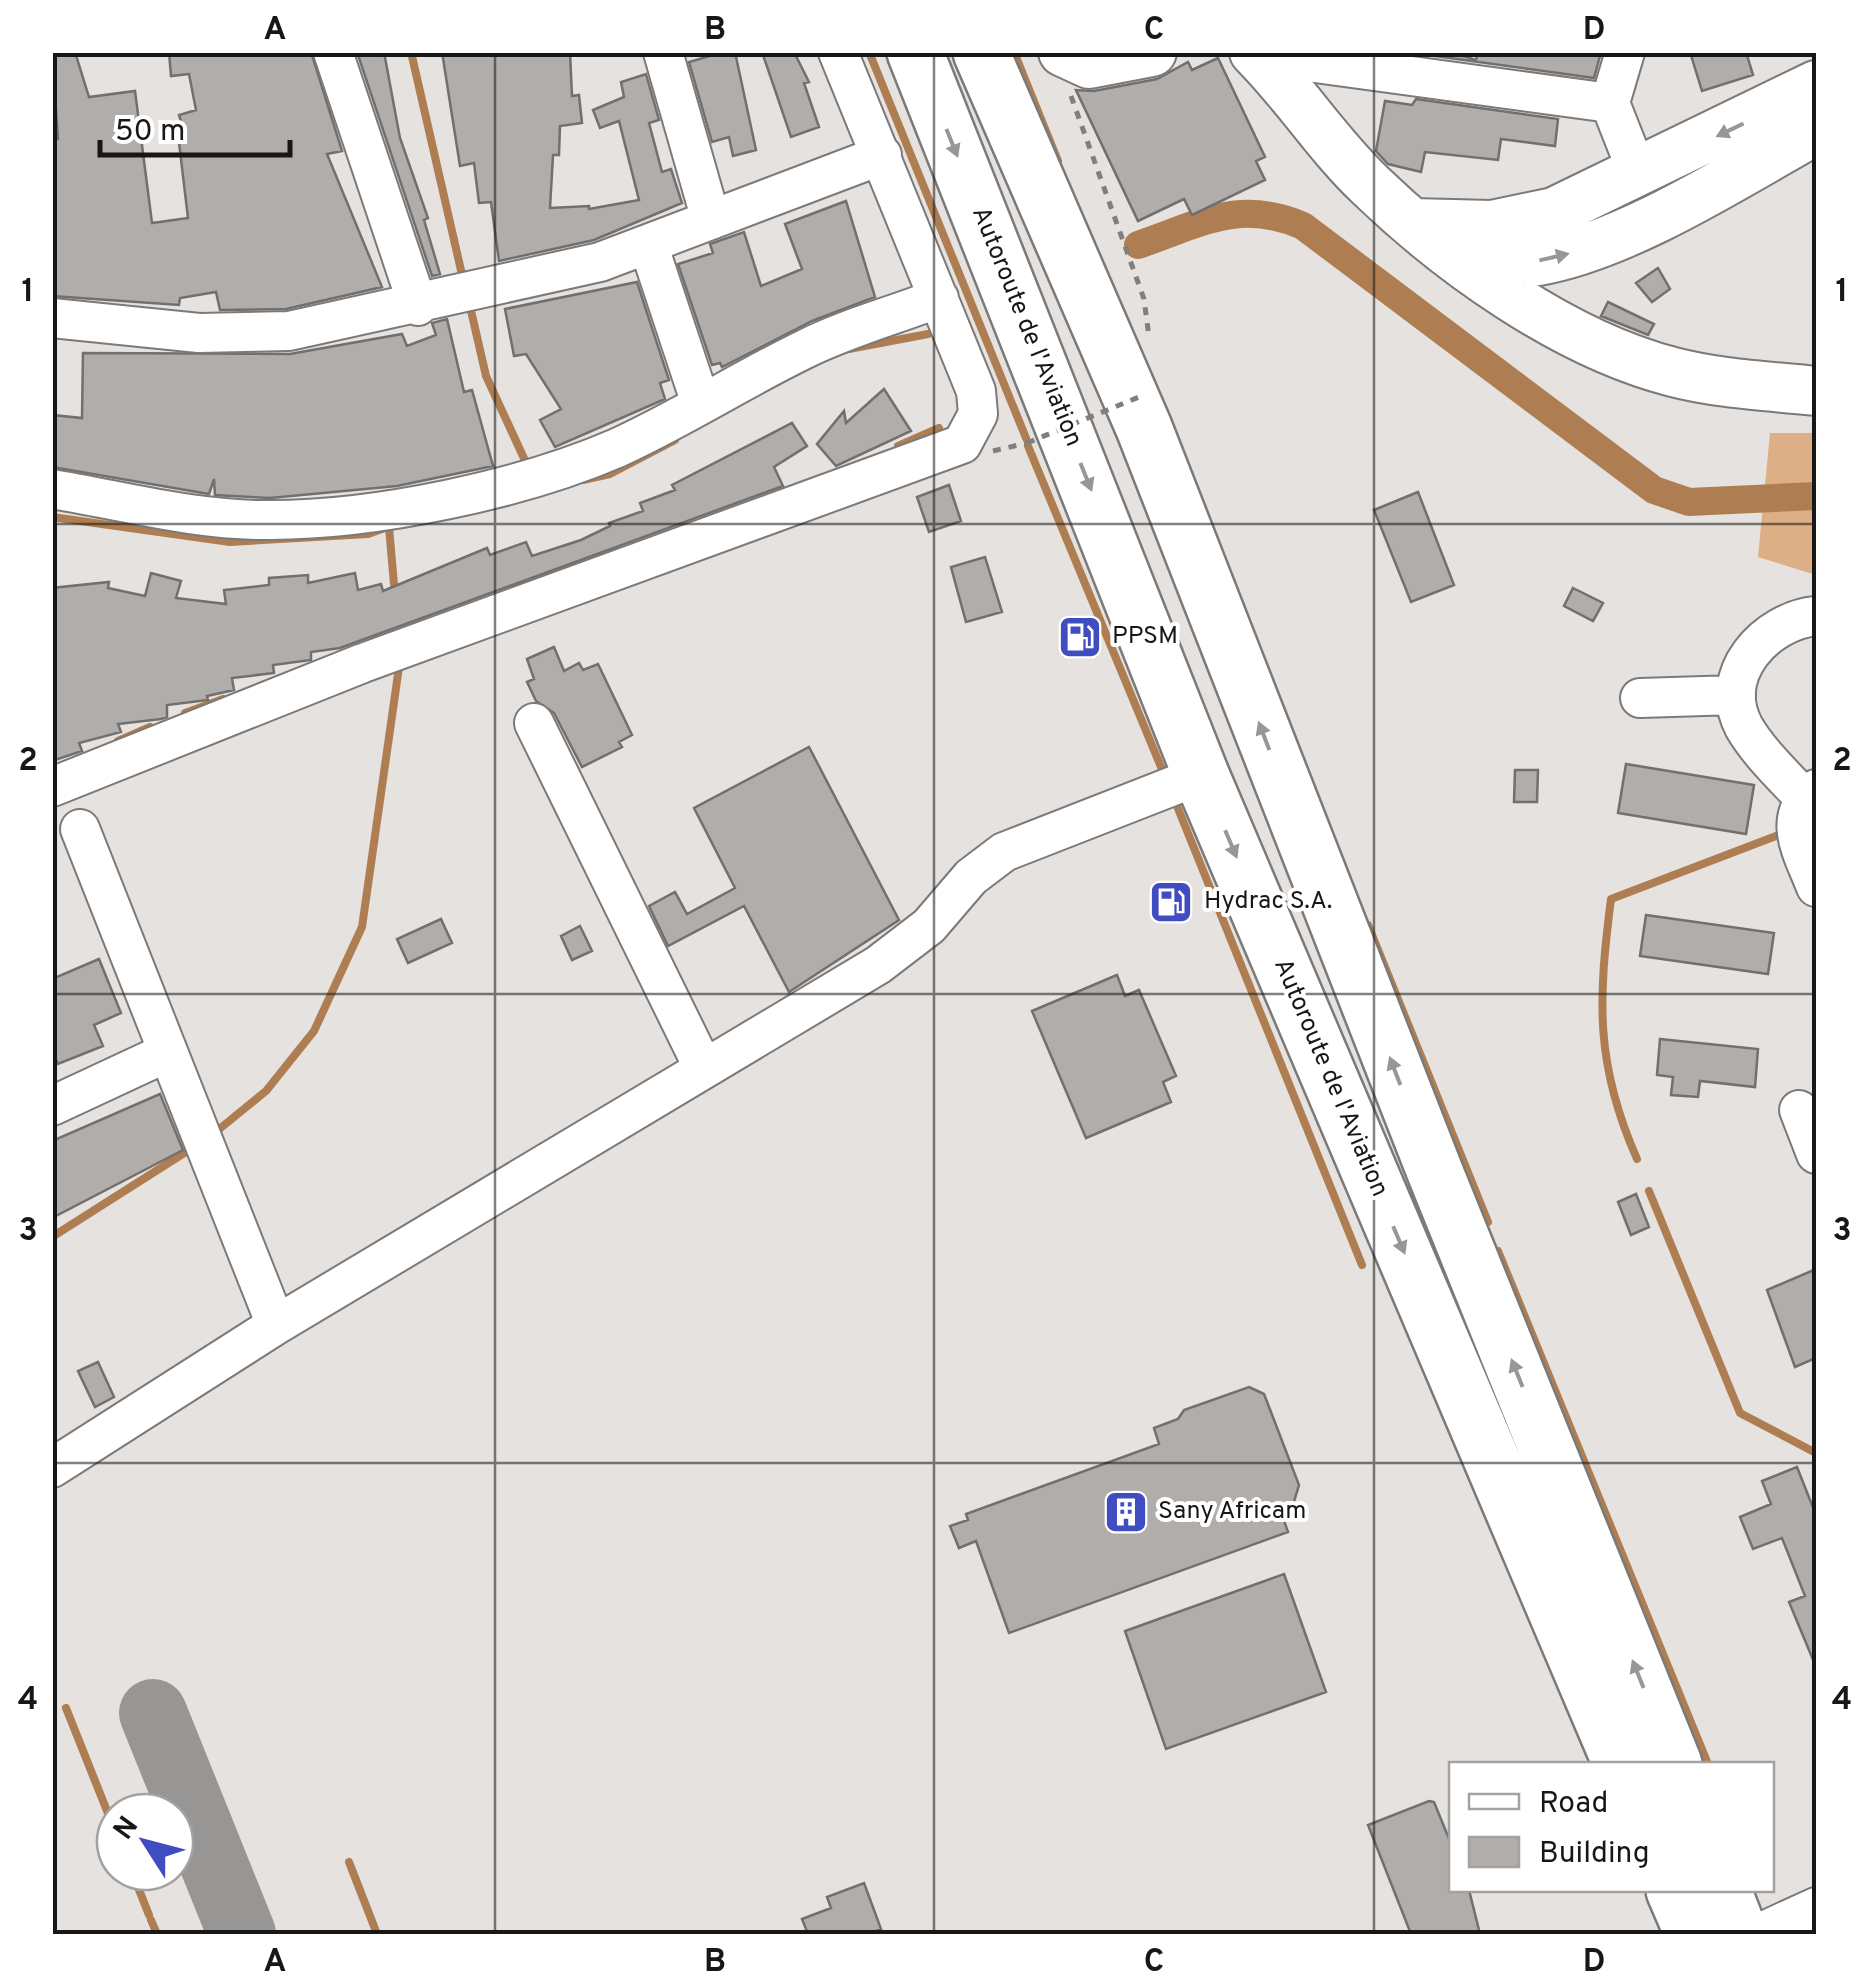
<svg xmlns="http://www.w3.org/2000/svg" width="1869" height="1987" viewBox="0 0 1869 1987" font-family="Overpass,sans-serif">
<rect width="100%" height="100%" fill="#e5e2e0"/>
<path fill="#ddaf86" d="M 1770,433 L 1816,433 L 1816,575 L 1758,557 Z"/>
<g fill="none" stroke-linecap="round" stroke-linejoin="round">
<path stroke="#ae7e52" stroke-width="8" d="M 411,52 L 463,279
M 869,52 L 1026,438
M 1014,52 L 1058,161
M 469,302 L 486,376 L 528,467
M 849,349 L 928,334
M 898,446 L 939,428
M 1028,446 L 1166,779
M 583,480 L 610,474 L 675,440
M 52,517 L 230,542 L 368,534 L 385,528
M 389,527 L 395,596
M 515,588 L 619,550
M 185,713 L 223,699
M 118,741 L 150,727
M 1173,796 L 1362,1265
M 1368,925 L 1488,1222
M 212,1135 L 266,1091 L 314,1031 L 362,927 L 400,660
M 1637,1159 C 1595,1064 1598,1000 1611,899 L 1776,836
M 1649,1191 L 1740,1413 L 1816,1453
M 52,1237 L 192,1148
M 1498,1251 L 1708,1764
M 66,1708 L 115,1831
M 349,1862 L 377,1934
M 132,1872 L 149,1915
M 151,1920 L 157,1934"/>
<path stroke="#ae7e52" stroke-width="28" d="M 1138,245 C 1200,224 1239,198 1303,226 L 1654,490 L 1689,502 L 1816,496"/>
<path stroke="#989694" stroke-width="68" d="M 153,1713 L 242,1934"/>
</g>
<path fill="#b0adab" stroke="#726f6d" stroke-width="2.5" d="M 52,52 L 75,52 L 89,97 L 135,91 L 152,223 L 188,218 L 178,134 L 185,134 L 179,115 L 196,110 L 189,74 L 171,76 L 169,52 L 311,52 L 342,151 L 327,154 L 382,287 L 286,309 L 220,310 L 216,292 L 180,298 L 179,305 L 52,296 L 52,140 L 58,139 Z
M 357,52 L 384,52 L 400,138 L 428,218 L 424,220 L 440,274 L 432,276 Z
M 442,52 L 570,52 L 572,96 L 579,95 L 582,123 L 560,126 L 559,155 L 553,155 L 550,208 L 589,206 L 589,209 L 639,200 L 619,121 L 600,128 L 593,110 L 624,97 L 621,82 L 646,74 L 659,120 L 649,123 L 662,172 L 671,169 L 682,203 L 594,240 L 499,261 L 491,202 L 479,203 L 474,163 L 460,166 Z
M 723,52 L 735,52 L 756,150 L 733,156 L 729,137 L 712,142 L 689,62 Z
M 762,52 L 794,52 L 809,82 L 804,83 L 819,127 L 791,137 Z
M 1406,52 L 1450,52 L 1476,60 L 1478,52 L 1601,52 L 1594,78 Z
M 1690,52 L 1746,52 L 1753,75 L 1702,91 Z
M 1218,58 L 1265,157 L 1256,161 L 1265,180 L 1192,215 L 1184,199 L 1138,221 L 1076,90 L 1094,91 L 1157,79 L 1188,62 L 1192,70 Z
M 1416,99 L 1558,119 L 1555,146 L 1501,139 L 1498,160 L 1425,152 L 1421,172 L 1388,164 L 1376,151 L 1385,101 L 1412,105 Z
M 846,201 L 875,297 L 812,321 L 722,367 L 720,363 L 712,365 L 678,264 L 713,253 L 710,244 L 744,232 L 761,286 L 802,269 L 785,224 Z
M 1658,268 L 1670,289 L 1652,302 L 1636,283 Z
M 637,282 L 669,380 L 660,383 L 665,399 L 555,447 L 540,420 L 561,409 L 526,354 L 514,356 L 505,309 Z
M 1608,302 L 1654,324 L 1648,335 L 1601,316 Z
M 447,319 L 464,392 L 472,390 L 493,466 L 397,486 L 270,498 L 215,495 L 214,479 L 209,494 L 52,467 L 52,415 L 82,418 L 83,353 L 290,354 L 402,334 L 407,346 L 436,335 L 432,323 Z
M 884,389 L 911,431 L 836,466 L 817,444 L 844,411 L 846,423 Z
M 792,423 L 807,446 L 774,467 L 783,486 L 340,648 L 311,652 L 311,660 L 273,665 L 274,673 L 232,678 L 234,690 L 207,696 L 208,700 L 167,705 L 167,717 L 161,719 L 118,724 L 121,732 L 79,743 L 82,751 L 52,761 L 52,588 L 109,582 L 108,588 L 145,596 L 151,573 L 181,581 L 176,598 L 226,604 L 224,590 L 269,585 L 269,578 L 308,575 L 308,583 L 355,573 L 358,590 L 381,584 L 383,591 L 487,548 L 490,555 L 526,542 L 532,556 L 581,540 L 610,526 L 609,523 L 643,511 L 640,503 L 675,490 L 672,485 Z
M 949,485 L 961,521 L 929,532 L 917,497 Z
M 1418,492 L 1454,585 L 1411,602 L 1374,510 Z
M 985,557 L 1002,612 L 966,622 L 951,567 Z
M 1573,588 L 1603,603 L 1593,621 L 1564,606 Z
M 554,647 L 564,671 L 579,663 L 583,670 L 598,664 L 632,735 L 619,742 L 622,747 L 582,767 L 554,713 L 536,701 L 527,682 L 534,679 L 527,659 Z
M 809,747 L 899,920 L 789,992 L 744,906 L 668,946 L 649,906 L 675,892 L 687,914 L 735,888 L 694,808 Z
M 1626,764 L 1754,785 L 1746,834 L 1618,813 Z
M 1515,770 L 1538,770 L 1537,802 L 1514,802 Z
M 1646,915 L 1774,933 L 1768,974 L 1640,956 Z
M 441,919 L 452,943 L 408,963 L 397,939 Z
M 580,926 L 592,951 L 572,960 L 561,936 Z
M 99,959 L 121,1013 L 94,1025 L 103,1046 L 58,1064 L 52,1051 L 52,979 Z
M 1117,975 L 1125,996 L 1139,990 L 1176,1076 L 1163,1082 L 1171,1102 L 1086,1138 L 1032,1011 Z
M 1660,1039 L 1758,1049 L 1755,1087 L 1700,1081 L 1698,1097 L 1671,1095 L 1673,1077 L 1657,1075 Z
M 160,1094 L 183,1150 L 52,1218 L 52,1141 Z
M 1636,1194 L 1649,1227 L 1631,1235 L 1618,1202 Z
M 1816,1269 L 1816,1358 L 1795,1367 L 1767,1290 Z
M 98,1362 L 114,1397 L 95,1407 L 78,1371 Z
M 1249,1387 L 1264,1394 L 1299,1485 L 1293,1505 L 1280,1509 L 1288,1532 L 1009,1633 L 976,1541 L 959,1548 L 950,1526 L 968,1520 L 966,1514 L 1159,1444 L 1154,1428 L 1178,1419 L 1184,1410 Z
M 1797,1467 L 1816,1515 L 1816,1667 L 1789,1602 L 1805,1596 L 1782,1538 L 1753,1549 L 1740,1517 L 1771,1504 L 1762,1481 Z
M 1284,1574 L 1326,1692 L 1166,1749 L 1125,1631 Z
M 1429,1801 L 1434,1802 L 1452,1846 L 1452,1890 L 1469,1890 L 1480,1934 L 1411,1934 L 1368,1825 Z
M 864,1883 L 881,1929 L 868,1934 L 808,1934 L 802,1919 L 831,1908 L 827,1897 Z"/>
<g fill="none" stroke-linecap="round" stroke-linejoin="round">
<g stroke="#7c7a78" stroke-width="42">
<path id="minor" d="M 333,52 L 418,306
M 663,52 L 711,220
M 1625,52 L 1610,103 L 1638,174
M 1257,55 L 1610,103
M 648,244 L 701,404
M 52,318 L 199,333 L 289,331 L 600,262 L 882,155
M 52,489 C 124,501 197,521 270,520 C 375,520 520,490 617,448 C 681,419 741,380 805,349 C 847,328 895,315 939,298
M 1640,698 L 1736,695
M 534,723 L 704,1069
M 52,787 L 363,663 L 962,444 L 978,414 L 976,391 L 838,52
M 1816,789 C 1780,818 1802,851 1816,887
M 1805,799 C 1784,776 1759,753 1744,727 C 1716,674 1766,621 1816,616
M 80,829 L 276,1325
M 52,1106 L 168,1052
M 1799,1110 L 1816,1154
M 52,1468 L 276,1325 L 878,965 L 929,926 L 971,877 L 1004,852 L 1201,775
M 1757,1934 L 1816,1907"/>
</g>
<g stroke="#7c7a78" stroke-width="52">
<path id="major" d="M 1063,52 L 1089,64 L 1152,52
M 1254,52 C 1296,94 1327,144 1370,185 C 1450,262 1564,344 1673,372 C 1719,384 1769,386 1816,391
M 1412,223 L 1492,225 L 1554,212 L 1816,85
M 1461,260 C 1487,262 1512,265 1538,261 C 1626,246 1738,174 1816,130"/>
</g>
<g stroke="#7c7a78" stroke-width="60">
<path id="highway" d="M 915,52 L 1201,775 L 1621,1764
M 981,52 L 1144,428 L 1435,1172 L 1674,1764
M 1674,1890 L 1693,1934
M 1723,1890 L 1740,1934"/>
</g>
<path stroke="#817f7e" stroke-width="5" stroke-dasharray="8 8" stroke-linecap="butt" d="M 1071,96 L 1144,299 L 1149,337
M 993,451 L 1027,443"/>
<use href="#minor" stroke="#fff" stroke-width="38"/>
<use href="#major" stroke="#fff" stroke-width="48"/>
<use href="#highway" stroke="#fff" stroke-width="55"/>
<path stroke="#817f7e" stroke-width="5" stroke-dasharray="8 8" stroke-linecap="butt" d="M 1027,443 L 1139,397"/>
</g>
<defs><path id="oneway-solid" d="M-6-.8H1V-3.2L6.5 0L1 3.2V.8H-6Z" transform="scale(2.5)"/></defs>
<g fill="#979797">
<use href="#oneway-solid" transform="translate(1730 130) rotate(154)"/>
<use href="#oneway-solid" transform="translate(952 143) rotate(68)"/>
<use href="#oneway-solid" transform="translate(1554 257) rotate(-13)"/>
<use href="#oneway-solid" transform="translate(1086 477) rotate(68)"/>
<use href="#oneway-solid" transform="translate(1264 736) rotate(-111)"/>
<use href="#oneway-solid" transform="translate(1231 844) rotate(67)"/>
<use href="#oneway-solid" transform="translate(1395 1071) rotate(-111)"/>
<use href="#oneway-solid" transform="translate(1399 1240) rotate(67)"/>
<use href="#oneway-solid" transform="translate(1517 1373) rotate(-112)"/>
<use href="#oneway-solid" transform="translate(1638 1674) rotate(-112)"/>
</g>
<path fill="none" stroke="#181717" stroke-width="2.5" stroke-opacity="0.55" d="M 495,52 L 495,1934M 934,52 L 934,1934M 1374,52 L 1374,1934M 52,524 L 1816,524M 52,994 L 1816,994M 52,1463 L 1816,1463"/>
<defs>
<g id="fuel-square" transform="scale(2.25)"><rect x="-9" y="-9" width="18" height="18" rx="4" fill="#404dc1" stroke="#fff"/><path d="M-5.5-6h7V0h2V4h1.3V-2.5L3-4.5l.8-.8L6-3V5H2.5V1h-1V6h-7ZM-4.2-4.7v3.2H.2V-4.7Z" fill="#fff"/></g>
<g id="building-square" transform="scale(2.25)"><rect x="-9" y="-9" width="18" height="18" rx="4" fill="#404dc1" stroke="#fff"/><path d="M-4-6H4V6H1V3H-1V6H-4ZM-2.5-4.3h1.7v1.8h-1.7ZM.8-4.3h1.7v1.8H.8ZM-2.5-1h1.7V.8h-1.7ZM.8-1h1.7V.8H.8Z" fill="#fff"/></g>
</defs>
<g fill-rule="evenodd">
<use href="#fuel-square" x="1080" y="637"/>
<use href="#fuel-square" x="1171" y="902"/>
<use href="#building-square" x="1126" y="1512"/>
</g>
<g text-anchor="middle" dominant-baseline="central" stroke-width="8" stroke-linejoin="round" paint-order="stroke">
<g font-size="25" fill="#181717" stroke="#fff">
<text transform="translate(1026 327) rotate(68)">Autoroute de l'Aviation</text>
<text transform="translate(1330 1078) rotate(67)">Autoroute de l'Aviation</text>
</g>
<g font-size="25" fill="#181717" stroke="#fff" text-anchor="start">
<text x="1112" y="637">PPSM</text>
<text x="1204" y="902">Hydrac S.A.</text>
<text x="1158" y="1512">Sany Africam</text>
</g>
</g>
<rect width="1869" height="1987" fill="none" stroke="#ffffff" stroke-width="110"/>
<rect x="1449" y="1762" width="325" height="130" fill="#ffffff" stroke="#a3a2a2" stroke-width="2.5"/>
<rect x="1469" y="1794" width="50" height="15" fill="#ffffff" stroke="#a3a2a2" stroke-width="2.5"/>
<text x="1539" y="1812" font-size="30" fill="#181717">Road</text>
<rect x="1469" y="1837" width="50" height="30" fill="#b0adab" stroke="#a3a2a2" stroke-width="2.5"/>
<text x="1539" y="1862" font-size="30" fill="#181717">Building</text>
<g transform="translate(145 1842) rotate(306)"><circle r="48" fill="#ffffff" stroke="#a3a2a2" stroke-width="2.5"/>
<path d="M0-8L18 38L0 25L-18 38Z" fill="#404dc1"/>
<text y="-15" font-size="28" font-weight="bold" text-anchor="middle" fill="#181717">N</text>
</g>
<path d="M100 140v15h190v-15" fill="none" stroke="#181717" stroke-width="5"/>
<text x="115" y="140" font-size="30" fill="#181717" stroke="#ffffff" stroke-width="8" paint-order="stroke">50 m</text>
<rect x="55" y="55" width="1759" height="1877" fill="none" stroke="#181717" stroke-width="4"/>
<g font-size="32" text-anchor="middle" font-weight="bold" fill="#181717">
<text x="275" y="39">A</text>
<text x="715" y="39">B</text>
<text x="1154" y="39">C</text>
<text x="1594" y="39">D</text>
<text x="28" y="301">1</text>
<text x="1842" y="301">1</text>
<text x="28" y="770">2</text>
<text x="1842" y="770">2</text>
<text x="28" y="1240">3</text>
<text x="1842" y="1240">3</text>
<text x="28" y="1709">4</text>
<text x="1842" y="1709">4</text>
<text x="275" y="1971">A</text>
<text x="715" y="1971">B</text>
<text x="1154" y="1971">C</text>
<text x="1594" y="1971">D</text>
</g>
</svg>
